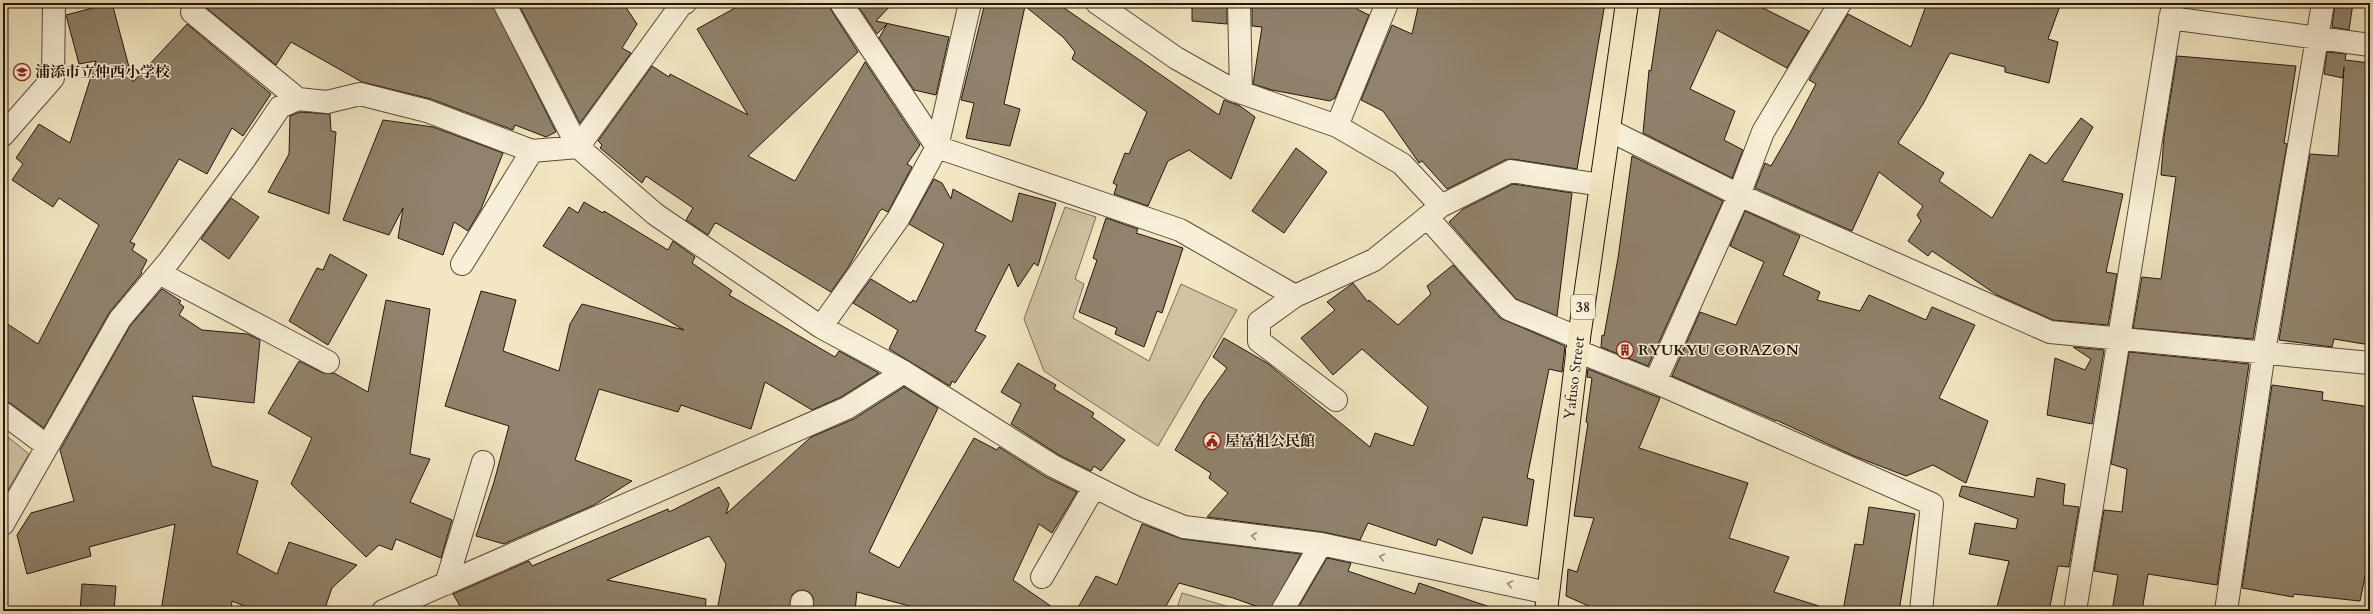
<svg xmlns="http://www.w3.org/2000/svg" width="2373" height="614" viewBox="0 0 2373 614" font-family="Cardo,'Noto Serif JP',serif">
<rect width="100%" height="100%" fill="#f2e7c2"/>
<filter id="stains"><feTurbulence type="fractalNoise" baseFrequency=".005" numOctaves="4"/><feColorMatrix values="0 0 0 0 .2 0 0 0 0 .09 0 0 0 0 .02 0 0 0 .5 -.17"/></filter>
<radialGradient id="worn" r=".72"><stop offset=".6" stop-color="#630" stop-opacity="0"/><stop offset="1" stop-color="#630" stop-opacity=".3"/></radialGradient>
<path fill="#cfc3a3" stroke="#7a6c58" d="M 1065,207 L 1096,217 L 1075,279 L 1084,284 L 1073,318 L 1149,361 L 1181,284 L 1237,310 L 1158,446 L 1044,371 L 1024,319 Z
M 3,433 L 29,454 L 3,498 Z
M 1182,593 L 1243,611 L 1176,611 Z"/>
<path fill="#90826c" stroke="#25150e" d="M 112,3 L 133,82 L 187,24 L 271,94 L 243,136 L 232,128 L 207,174 L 179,159 L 130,242 L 135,244 L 132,250 L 147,260 L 141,272 L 142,273 L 109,313 L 44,428 L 10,403 L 3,401 L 3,321 L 38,344 L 99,225 L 59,198 L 53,207 L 12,180 L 23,164 L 16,158 L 39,124 L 70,143 L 96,61 L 79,64 L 66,15 Z
M 207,3 L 492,3 L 556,132 L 546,137 L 515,125 L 513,130 L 431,99 L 362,82 L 291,42 L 276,65 L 204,6 Z
M 518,3 L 623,3 L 637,24 L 622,48 L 631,53 L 580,123 Z
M 744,3 L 829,3 L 831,10 L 858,52 L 748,156 L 795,181 L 865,62 L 920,145 L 907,164 L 912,167 L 888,212 L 882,209 L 879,212 L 849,266 L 831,292 L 718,224 L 715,223 L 708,235 L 686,220 L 693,208 L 646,176 L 642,183 L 600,148 L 602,145 L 598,141 L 652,66 L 669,77 L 670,74 L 748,115 L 697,29 Z
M 856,3 L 893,3 L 876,21 L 949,37 L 936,95 L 914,90 L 879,38 L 887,24 L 877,34 Z
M 985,3 L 1057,3 L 1219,115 L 1224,100 L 1240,106 L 1255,117 L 1231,179 L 1189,150 L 1168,161 L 1148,206 L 1114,194 L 1117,185 L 1113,183 L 1125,153 L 1129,154 L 1147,112 L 1072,59 L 1075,52 L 1064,38 L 1025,6 L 1004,104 L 1020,109 L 1010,146 L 966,138 L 974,103 L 961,100 Z
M 1192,3 L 1227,3 L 1227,24 L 1192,21 Z
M 1252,3 L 1358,3 L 1357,9 L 1369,15 L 1335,98 L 1330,101 L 1272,90 L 1253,84 L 1262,27 L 1252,26 Z
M 1419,3 L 1605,3 L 1577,169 L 1512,159 L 1505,160 L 1447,189 L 1422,161 L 1419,163 L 1383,111 L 1361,100 L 1392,25 L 1412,34 Z
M 1661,3 L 1753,3 L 1809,31 L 1787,68 L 1717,30 L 1690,89 L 1735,111 L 1724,140 L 1743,150 L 1732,178 L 1643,133 L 1649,70 L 1651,71 Z
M 1927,3 L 2061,3 L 2048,39 L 2058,42 L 2049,83 L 2005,72 L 2005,67 L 1950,53 L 1923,104 L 1898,143 L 1944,173 L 1939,181 L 1992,218 L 2030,154 L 2046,164 L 2081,118 L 2093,127 L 2062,181 L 2123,194 L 2106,272 L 2117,274 L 2108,325 L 2053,320 L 1997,295 L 1932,251 L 1928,256 L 1908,241 L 1921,221 L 1917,215 L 1923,206 L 1879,172 L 1852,231 L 1755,188 L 1765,163 L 1771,166 L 1790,133 L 1816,84 L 1809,80 L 1848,14 L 1911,47 Z
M 2335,3 L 2353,3 L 2349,30 L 2332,27 Z
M 2327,52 L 2346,54 L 2345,60 L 2370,63 L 2370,345 L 2334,339 L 2332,347 L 2279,340 L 2310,154 L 2338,156 L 2344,67 L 2343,78 L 2324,74 Z
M 2177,56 L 2296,66 L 2284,143 L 2287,144 L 2253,339 L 2133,328 L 2142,277 L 2161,279 L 2176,177 L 2161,175 L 2164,137 Z
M 300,112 L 330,114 L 331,131 L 336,132 L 329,214 L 268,192 L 289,154 L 290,116 Z
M 383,120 L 433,127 L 503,153 L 481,209 L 468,231 L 454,222 L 443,255 L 398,238 L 403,208 L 389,235 L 343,220 Z
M 1296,148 L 1327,172 L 1284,233 L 1252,211 Z
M 1632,156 L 1723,201 L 1648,366 L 1601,347 L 1602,335 L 1604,336 L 1618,258 Z
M 934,179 L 942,183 L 951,199 L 953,189 L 1012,222 L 1019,193 L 1056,203 L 1038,266 L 1034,263 L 1018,287 L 1009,264 L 975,331 L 986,336 L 955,383 L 952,381 L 950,386 L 889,349 L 898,330 L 853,303 L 871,279 L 911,303 L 913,300 L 916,302 L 944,244 L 909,224 Z
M 1513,184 L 1572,193 L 1557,316 L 1516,299 L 1449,222 L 1463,209 Z
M 231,198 L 259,217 L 229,259 L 201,239 Z
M 584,202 L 603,213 L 604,211 L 668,250 L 673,241 L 695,257 L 692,263 L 732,291 L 729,295 L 835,357 L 839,351 L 879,373 L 841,397 L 812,410 L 765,382 L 751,429 L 681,405 L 678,412 L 599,389 L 575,460 L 632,481 L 594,505 L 504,544 L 476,536 L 494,482 L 509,426 L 445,406 L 481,291 L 516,300 L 503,351 L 559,371 L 570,324 L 582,304 L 684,330 L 543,246 L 569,207 L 578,213 Z
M 1745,211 L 1800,236 L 1783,275 L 1820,292 L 1817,300 L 1860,311 L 1869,295 L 1926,320 L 1932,307 L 1975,325 L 1939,398 L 1988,421 L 1966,483 L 1933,465 L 1906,476 L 1854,456 L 1776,420 L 1776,421 L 1672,376 L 1700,312 L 1736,325 L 1764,262 L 1730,246 Z
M 1106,218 L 1138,229 L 1136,233 L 1183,248 L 1162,313 L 1157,311 L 1144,347 L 1115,334 L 1117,328 L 1079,312 L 1097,260 L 1093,258 Z
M 330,254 L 367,275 L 328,345 L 289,321 L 317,268 L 323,270 Z
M 1453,265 L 1500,318 L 1565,346 L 1562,372 L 1549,369 L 1527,478 L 1534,480 L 1527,526 L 1483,517 L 1472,554 L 1438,539 L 1436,546 L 1368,523 L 1360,540 L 1323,532 L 1207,517 L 1228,493 L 1209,478 L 1211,473 L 1175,450 L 1204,400 L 1227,368 L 1213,357 L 1224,338 L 1267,363 L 1370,447 L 1375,433 L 1413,446 L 1428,407 L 1362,349 L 1333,375 L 1301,338 L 1335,310 L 1327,302 L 1353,283 L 1368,302 L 1369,300 L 1398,325 L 1431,294 L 1427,286 Z
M 162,289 L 181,301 L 179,303 L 184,307 L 179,315 L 202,330 L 247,334 L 260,340 L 254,403 L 192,396 L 212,466 L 258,481 L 237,553 L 277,574 L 289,542 L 357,565 L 332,588 L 324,611 L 257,611 L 232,601 L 231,611 L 161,611 L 175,524 L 89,547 L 91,556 L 27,574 L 17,535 L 31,513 L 74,501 L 60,450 L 130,326 Z
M 386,300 L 430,309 L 410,454 L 430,459 L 410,502 L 452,520 L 441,558 L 396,539 L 392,550 L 379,545 L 366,557 L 291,484 L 312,438 L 268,413 L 299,361 L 323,373 L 334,373 L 368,392 Z
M 2073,347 L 2104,350 L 2092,424 L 2047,415 L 2055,358 L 2085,370 L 2091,359 Z
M 2129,352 L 2249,364 L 2217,585 L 2148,574 L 2142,611 L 2112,611 L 2118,575 L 2094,571 L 2104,510 L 2122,512 L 2127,469 L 2111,464 Z
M 1018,363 L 1056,385 L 1054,389 L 1094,413 L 1092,417 L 1125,440 L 1101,471 L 1094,466 L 1091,471 L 1059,455 L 1011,424 L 1021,404 L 1001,392 Z
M 1588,369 L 1660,398 L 1639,448 L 1748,483 L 1729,538 L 1789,557 L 1774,592 L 1819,606 L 1818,611 L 1600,611 L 1566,596 L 1568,569 L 1577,572 L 1594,518 L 1574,516 L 1588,423 L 1586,422 L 1592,378 L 1587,377 Z
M 2272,385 L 2323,392 L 2322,400 L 2370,407 L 2370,553 L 2360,601 L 2294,594 L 2293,597 L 2242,588 Z
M 904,387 L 938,408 L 869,552 L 899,568 L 974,438 L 997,450 L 999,447 L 1046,477 L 1077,492 L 1052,533 L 1039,524 L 1013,580 L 1058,611 L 928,611 L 857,592 L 855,611 L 814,611 L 813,597 L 809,592 L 803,590 L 797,591 L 792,595 L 789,611 L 717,611 L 726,564 L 709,536 L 607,580 L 706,599 L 705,611 L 463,611 L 453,594 L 529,561 L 532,566 L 668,509 L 669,512 L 719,487 L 729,504 L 726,514 L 811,437 L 854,419 Z
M 2037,478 L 2065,484 L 2063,505 L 2079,507 L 2069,567 L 2058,566 L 2049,611 L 1996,611 L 2009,561 L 1969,554 L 1975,523 L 2016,529 L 2018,519 L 1959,496 L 1962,486 L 2034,497 Z
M 1869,507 L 1915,514 L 1899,611 L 1843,611 L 1855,544 L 1863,545 Z
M 1142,524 L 1182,539 L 1301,554 L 1270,611 L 1233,598 L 1179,583 L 1166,606 L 1178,611 L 1076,611 L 1096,576 L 1117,585 Z
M 1327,558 L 1351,563 L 1348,571 L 1415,594 L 1419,583 L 1490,607 L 1489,611 L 1296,611 Z
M 82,584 L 116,586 L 114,611 L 80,611 Z"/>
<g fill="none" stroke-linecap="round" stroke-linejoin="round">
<g stroke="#584a3b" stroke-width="24">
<path id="minor" d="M 504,3 L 578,147 L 655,214 L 821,327 L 904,372 L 1053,466 L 1137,508 L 1184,527 L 1321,544 L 1548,593
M 841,3 L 937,147 L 1180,230 L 1295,296 L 1374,260 L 1441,206 L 1511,171 L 1601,185
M 1097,3 L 1176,58 L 1231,89 L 1337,126 L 1402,164 L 1441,206
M 1239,3 L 1241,93
M 192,12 L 298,99
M 2170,18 L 2370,45
M 1337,126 L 1387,3
M 1609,130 L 1739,195 L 2050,332 L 2370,363
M 3,135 L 53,78 L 54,3
M 1427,217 L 1509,309 L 1579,338
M 462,264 L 532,151
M 159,273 L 328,362
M 1295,296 L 1259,322 L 1259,341 L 1336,400
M 821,327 L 898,219 L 937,147 L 970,3
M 1577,351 L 1655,382 L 1932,504 L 1921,611
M 1655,382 L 1739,195 L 1763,132 L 1840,3
M 3,413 L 47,446
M 3,524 L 120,319 L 169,261 L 244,160 L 280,107 L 298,99 L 327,102 L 360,94 L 427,111 L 532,151 L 578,147 L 681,5 L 685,3
M 1042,577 L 1094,487
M 446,584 L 483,462
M 383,611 L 847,408 L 904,372
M 801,611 L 802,602
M 1282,611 L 1321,544
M 2075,611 L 2173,3
M 2226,611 L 2264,352 L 2323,3"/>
</g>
<g stroke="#25150e" stroke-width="24">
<path id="primary" d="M 1546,611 L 1579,338 L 1627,3"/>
</g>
<use href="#minor" stroke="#f7efd7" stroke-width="22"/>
<use href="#primary" stroke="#f2e7c2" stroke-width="22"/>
</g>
<defs><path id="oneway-chevron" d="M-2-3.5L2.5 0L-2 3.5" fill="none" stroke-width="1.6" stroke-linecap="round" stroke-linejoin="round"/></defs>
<g stroke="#988d7d">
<use href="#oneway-chevron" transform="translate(1254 536) rotate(-173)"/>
<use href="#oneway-chevron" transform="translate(1382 557) rotate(-168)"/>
<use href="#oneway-chevron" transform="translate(1510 584) rotate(-168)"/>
</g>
<defs>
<g id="school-ring" transform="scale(0.9)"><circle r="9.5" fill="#f7efd7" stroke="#8f2418" stroke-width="1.5"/><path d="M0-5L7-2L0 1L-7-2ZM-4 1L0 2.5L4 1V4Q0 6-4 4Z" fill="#8f2418"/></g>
<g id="building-ring" transform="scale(0.9)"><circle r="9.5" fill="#f7efd7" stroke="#8f2418" stroke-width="1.5"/><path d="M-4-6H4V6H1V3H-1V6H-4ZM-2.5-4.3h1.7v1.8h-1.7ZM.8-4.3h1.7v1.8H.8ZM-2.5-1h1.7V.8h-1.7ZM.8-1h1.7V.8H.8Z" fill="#8f2418"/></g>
<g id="civic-ring" transform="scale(0.9)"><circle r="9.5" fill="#f7efd7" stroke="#8f2418" stroke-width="1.5"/><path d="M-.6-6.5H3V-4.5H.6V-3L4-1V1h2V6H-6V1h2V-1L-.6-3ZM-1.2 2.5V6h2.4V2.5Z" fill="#8f2418"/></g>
</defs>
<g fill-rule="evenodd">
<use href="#school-ring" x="22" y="72"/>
<use href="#building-ring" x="1625" y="350"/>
<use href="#civic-ring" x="1212" y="441"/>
</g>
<g text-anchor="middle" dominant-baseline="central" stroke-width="3" stroke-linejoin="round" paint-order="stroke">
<rect fill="#f7efd7" stroke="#64564a" stroke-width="1" x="1571" y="295" width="24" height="24" rx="3"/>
<g font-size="14" font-weight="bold" fill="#25150e">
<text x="1583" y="307">38</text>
</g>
<g font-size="15" font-weight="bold" fill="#25150e" stroke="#f7efd7" text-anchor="start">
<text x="35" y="72">浦添市立仲西小学校</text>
<text x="1638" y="350">RYUKYU CORAZON</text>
<text x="1225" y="441">屋冨祖公民館</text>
</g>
<g font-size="15" fill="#25150e" stroke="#f7efd7">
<text transform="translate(1574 378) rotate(-83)">Yafuso Street</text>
</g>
</g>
<rect width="2373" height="614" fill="none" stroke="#f2e7c2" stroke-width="16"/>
<rect x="4" y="4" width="2365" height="606" fill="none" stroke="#25150e" stroke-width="2"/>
<rect x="8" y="8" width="2357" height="598" fill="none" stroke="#25150e"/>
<rect width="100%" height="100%" filter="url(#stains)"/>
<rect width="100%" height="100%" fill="url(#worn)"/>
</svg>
